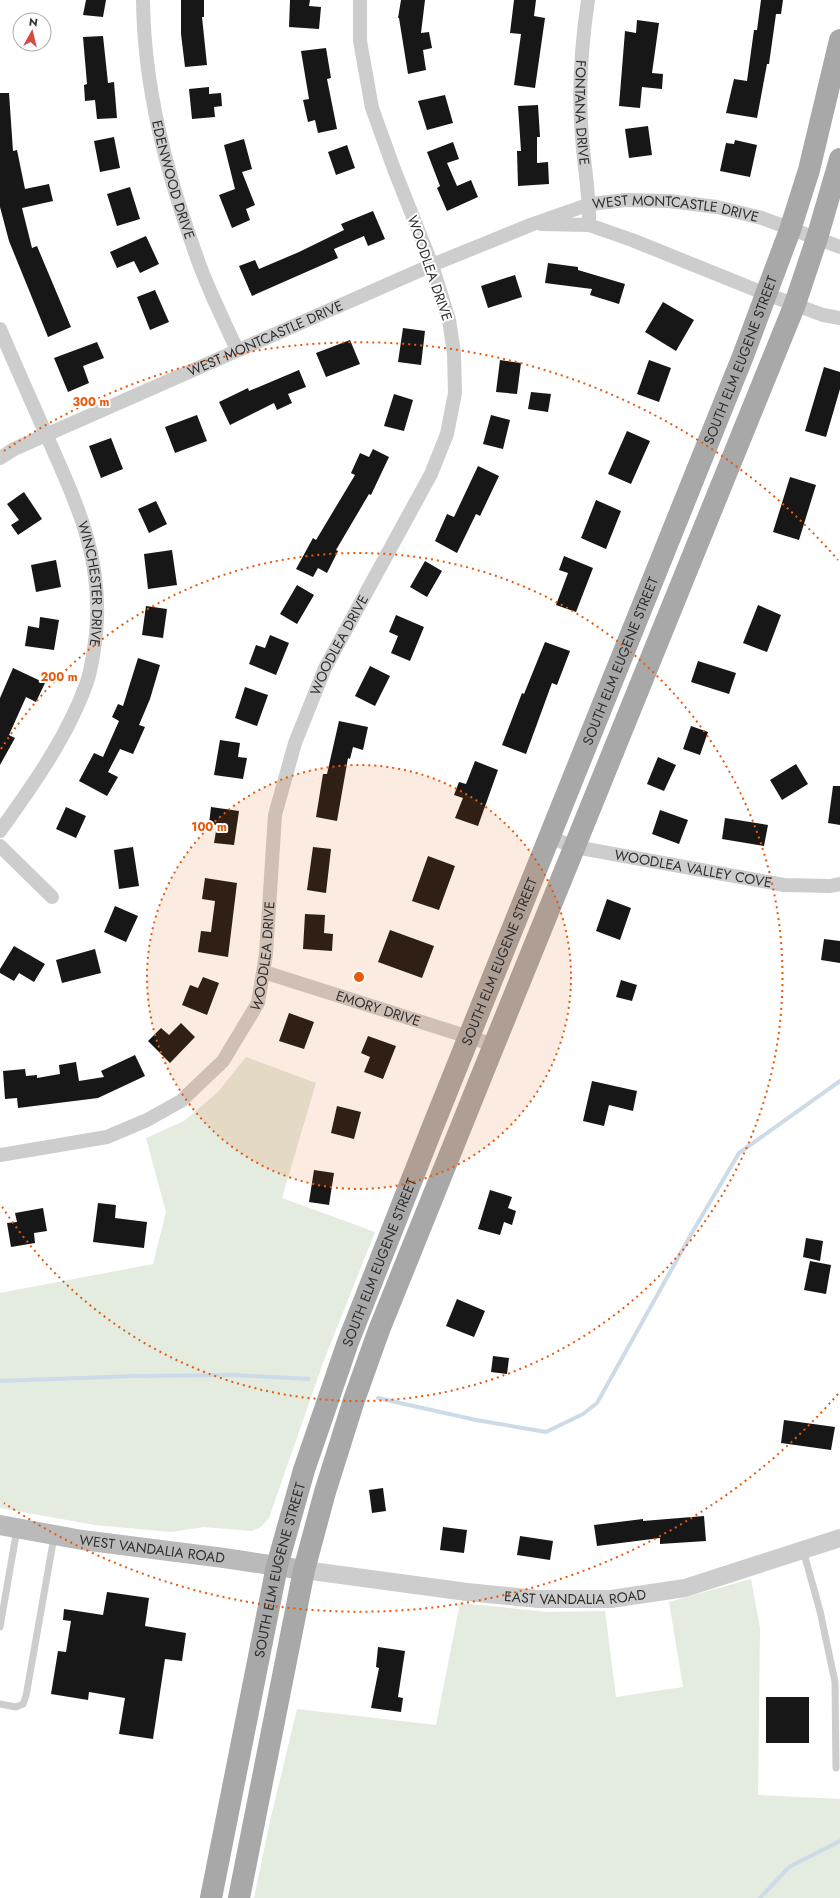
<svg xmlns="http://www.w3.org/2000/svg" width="840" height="1898" viewBox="0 0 840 1898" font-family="Jost,sans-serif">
<rect width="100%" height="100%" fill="#fff"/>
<path fill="#e4ebdf" d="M 246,1057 L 316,1083 L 282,1198 L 375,1232 L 324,1360 L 269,1518 L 261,1527 L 252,1531 L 204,1527 L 171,1532 L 95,1525 L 0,1508 L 0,1293 L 153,1264 L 166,1212 L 146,1138 L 184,1121 L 217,1093 Z
M 751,1579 L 760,1628 L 758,1795 L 840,1799 L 840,1898 L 254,1898 L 270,1821 L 297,1709 L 436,1725 L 460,1603 L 548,1612 L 605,1611 L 616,1697 L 683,1687 L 669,1602 Z"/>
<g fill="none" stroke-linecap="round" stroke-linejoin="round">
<path stroke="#cddbe9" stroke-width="4" d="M 0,1381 L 136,1376 L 233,1375 L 309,1379
M 378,1398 L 476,1420 L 546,1432 L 583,1414 L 597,1403 L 693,1231 L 739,1153 L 840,1081
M 760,1898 L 789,1867 L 840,1841"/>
</g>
<path fill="#171717" d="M 86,0 L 106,0 L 103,17 L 83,15 Z
M 181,0 L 204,0 L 204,17 L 202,17 L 207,65 L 185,67 L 181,34 Z
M 290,0 L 310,0 L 309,6 L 321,7 L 319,29 L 289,27 Z
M 401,0 L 425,0 L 421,33 L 429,32 L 432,48 L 423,50 L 426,70 L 408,74 L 399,18 L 398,18 Z
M 514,0 L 536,0 L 534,16 L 545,18 L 535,88 L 514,85 L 521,34 L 510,33 Z
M 761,0 L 783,0 L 781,14 L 776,14 L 769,64 L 767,64 L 757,118 L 726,113 L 734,79 L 747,81 L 754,30 L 757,30 Z
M 637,20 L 659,23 L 652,73 L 663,74 L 662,89 L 642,87 L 640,108 L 619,106 L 625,31 L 636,33 Z
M 103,36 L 108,83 L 114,82 L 117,118 L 97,119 L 95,100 L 85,101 L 84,85 L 87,84 L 83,37 Z
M 326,48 L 331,78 L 327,79 L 337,129 L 318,133 L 315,120 L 308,122 L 303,100 L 309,99 L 301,51 Z
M 209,87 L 209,94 L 221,93 L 222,106 L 214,107 L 215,117 L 192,119 L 189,89 Z
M 0,93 L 9,93 L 13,151 L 17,150 L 25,189 L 49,184 L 53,201 L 22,208 L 32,248 L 37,246 L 71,327 L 48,337 L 9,241 L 0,207 Z
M 445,95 L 453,123 L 427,130 L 418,101 Z
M 538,105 L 540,137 L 537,137 L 537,163 L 548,162 L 549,184 L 518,186 L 517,151 L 521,151 L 518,106 Z
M 648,126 L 652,155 L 629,158 L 625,129 Z
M 114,137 L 120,168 L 100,172 L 94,141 Z
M 244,139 L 252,169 L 242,172 L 255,205 L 246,209 L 250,220 L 232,228 L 219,195 L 235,189 L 224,145 Z
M 735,140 L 757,145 L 750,177 L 720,171 L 726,143 L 734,144 Z
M 453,142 L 459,159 L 447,163 L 457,186 L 471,180 L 478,197 L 447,211 L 437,188 L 440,186 L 427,152 Z
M 347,145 L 355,168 L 336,175 L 328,152 Z
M 130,187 L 140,219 L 117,226 L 107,194 Z
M 373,211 L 385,239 L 368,246 L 364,236 L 334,249 L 338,258 L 252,296 L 239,266 L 255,260 L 259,269 L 299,252 L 344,230 L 341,224 Z
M 146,236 L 159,264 L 140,273 L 134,261 L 117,268 L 110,252 Z
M 548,263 L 578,267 L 578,270 L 625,284 L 619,304 L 590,295 L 592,289 L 545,283 Z
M 515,275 L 522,297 L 488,308 L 481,286 Z
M 155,290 L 169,322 L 150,330 L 137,297 Z
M 663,302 L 694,320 L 676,351 L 645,332 Z
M 403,328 L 425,331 L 421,365 L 398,362 Z
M 350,340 L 360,364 L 326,377 L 316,353 Z
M 97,342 L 104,358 L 83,366 L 89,383 L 68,392 L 54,358 Z
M 500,360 L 521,363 L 517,394 L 496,392 Z
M 649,360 L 671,368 L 659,402 L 637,394 Z
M 824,367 L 840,372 L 840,389 L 826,437 L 805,431 Z
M 299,370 L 306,387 L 288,394 L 292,403 L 277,410 L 274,403 L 230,425 L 219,402 L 248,388 L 249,391 Z
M 531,392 L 551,394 L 548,412 L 528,409 Z
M 394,394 L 413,400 L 404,431 L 384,426 Z
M 197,415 L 207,441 L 175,453 L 165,427 Z
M 491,415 L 510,420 L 503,449 L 483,444 Z
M 627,431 L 650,441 L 631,484 L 608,474 Z
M 111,438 L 123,469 L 101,478 L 89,446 Z
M 373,449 L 389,457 L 371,495 L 369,494 L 336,550 L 338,551 L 327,573 L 318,568 L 313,577 L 296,569 L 313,538 L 316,540 L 355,475 L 351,473 L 360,453 L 369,457 Z
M 478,466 L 499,476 L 480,516 L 476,514 L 457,553 L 435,541 L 447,514 L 454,517 Z
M 790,477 L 816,485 L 799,540 L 773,532 Z
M 24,492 L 42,519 L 18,535 L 11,525 L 19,520 L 7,504 Z
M 596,500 L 621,511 L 606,549 L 581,538 Z
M 156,501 L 167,524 L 149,533 L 138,509 Z
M 172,550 L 177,585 L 148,589 L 144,554 Z
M 564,556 L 593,568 L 576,612 L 556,605 L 568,573 L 559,570 Z
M 56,560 L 61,587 L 36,592 L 31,565 Z
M 425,561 L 442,571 L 427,597 L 410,587 Z
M 297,585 L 314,595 L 297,624 L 280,614 Z
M 758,605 L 781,615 L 767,652 L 743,643 Z
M 146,606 L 167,609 L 163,638 L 142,635 Z
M 396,615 L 424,627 L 410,661 L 391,653 L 398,636 L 389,632 Z
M 40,617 L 59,620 L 54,650 L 25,646 L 28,626 L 39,628 Z
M 270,635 L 289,643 L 276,675 L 249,664 L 256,645 L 265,648 Z
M 545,642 L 570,651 L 557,685 L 552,683 L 526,754 L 502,745 L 522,693 L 524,694 Z
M 138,658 L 160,665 L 150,699 L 139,725 L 145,727 L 133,754 L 120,749 L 108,772 L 118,777 L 107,796 L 79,781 L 94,753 L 103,757 L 119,721 L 112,717 L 118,704 L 123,706 Z
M 698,661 L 736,673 L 729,694 L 691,682 Z
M 370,666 L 390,676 L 375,706 L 355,696 Z
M 13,668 L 45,683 L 36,702 L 26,697 L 9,735 L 15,738 L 0,765 L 0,698 Z
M 245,687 L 268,695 L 257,726 L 235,718 Z
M 339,721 L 368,727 L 363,750 L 353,747 L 350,759 L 348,758 L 337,821 L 316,817 L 323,774 L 327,774 Z
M 691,726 L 708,732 L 700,755 L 683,749 Z
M 220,740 L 240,743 L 238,757 L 247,758 L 243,779 L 214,775 Z
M 658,757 L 676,765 L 664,791 L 647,784 Z
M 475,761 L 498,770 L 478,826 L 455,818 L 463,798 L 454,795 L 459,782 L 466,784 Z
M 796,764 L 808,784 L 782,800 L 770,780 Z
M 833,786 L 840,786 L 840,825 L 828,823 Z
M 66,807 L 86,816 L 76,838 L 56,829 Z
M 211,807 L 239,811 L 234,845 L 214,843 L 217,825 L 209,824 Z
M 660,810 L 688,820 L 679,844 L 652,834 Z
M 725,818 L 768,825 L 764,846 L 722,839 Z
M 133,847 L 139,886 L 119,889 L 114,850 Z
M 313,847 L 331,849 L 326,893 L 307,890 Z
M 428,856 L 455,866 L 439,910 L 412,901 Z
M 205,878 L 237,883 L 228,957 L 198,952 L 201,931 L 211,932 L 215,901 L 202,899 Z
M 607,899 L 631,908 L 620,940 L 596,931 Z
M 115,906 L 138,916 L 126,942 L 104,932 Z
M 305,914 L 325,915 L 324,933 L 333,934 L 332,951 L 303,949 Z
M 390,930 L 434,946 L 422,978 L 378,962 Z
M 824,939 L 840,941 L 840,963 L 821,960 Z
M 14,946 L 45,964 L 34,982 L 19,973 L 14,981 L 0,973 L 0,969 Z
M 95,949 L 101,973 L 62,983 L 56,960 Z
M 203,977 L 219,983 L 207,1015 L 182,1005 L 190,985 L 198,988 Z
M 621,980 L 637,985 L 632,1001 L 616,997 Z
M 289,1013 L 314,1022 L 304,1049 L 279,1041 Z
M 181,1023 L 195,1037 L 170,1063 L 148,1041 L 161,1028 L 169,1035 Z
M 368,1036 L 396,1046 L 383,1079 L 364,1072 L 370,1057 L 361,1053 Z
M 135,1055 L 145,1076 L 98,1098 L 18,1108 L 17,1098 L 5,1099 L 3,1071 L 25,1069 L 26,1076 L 37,1075 L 37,1078 L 60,1074 L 59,1065 L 76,1062 L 79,1081 L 104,1077 L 101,1071 Z
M 592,1081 L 637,1091 L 633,1111 L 609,1105 L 604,1126 L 583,1121 Z
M 337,1106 L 361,1112 L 354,1139 L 331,1133 Z
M 314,1170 L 334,1173 L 329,1205 L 309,1202 Z
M 490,1190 L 512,1197 L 508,1208 L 516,1211 L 512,1225 L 504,1222 L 500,1235 L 478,1229 Z
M 98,1203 L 116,1205 L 115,1218 L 147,1222 L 144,1248 L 93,1242 Z
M 43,1208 L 47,1231 L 34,1233 L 35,1243 L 11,1247 L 7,1223 L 17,1222 L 15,1213 Z
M 806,1238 L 823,1241 L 820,1261 L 803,1257 Z
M 810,1261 L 831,1265 L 826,1294 L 804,1290 Z
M 457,1299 L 485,1311 L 474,1337 L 446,1326 Z
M 493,1356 L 509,1358 L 507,1374 L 491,1372 Z
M 784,1420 L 835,1427 L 831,1450 L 781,1443 Z
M 383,1488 L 386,1511 L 372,1513 L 369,1490 Z
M 704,1516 L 706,1541 L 660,1544 L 660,1538 L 597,1546 L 594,1525 L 643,1519 L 643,1521 Z
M 443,1527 L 467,1530 L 464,1553 L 440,1550 Z
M 520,1536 L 553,1541 L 550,1560 L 517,1555 Z
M 107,1592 L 149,1598 L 145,1626 L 186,1633 L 182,1661 L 165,1659 L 153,1739 L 119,1734 L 125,1698 L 89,1692 L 88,1700 L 51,1694 L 58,1651 L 66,1652 L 71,1621 L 63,1620 L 64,1609 L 103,1615 Z
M 378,1647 L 405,1651 L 398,1697 L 403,1698 L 401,1712 L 371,1708 L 379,1668 L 376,1667 Z
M 766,1697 L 809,1697 L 809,1743 L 766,1743 Z"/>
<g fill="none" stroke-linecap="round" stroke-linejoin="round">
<path stroke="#cdcdcd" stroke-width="7" d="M 803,1550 L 820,1611 L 835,1682 L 836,1768
M 0,1627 L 17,1529
M 0,1704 L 16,1707 L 23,1704 L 26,1696 L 54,1537"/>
<g stroke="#cdcdcd" stroke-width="14">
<path id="s1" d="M 143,0 C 144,88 166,170 195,252 C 206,286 223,318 237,350"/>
<path id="s2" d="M 588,0 C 581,47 578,90 582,137 C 584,167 590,195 589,225"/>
<path d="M 541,224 L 589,225 L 632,240 L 766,294 L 823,315 L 840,318"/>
<path id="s3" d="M 0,329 C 16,367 33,405 50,443 C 79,509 103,560 96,634 C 94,650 92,667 87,682 C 68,736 33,785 0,831"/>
<path id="s4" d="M 0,458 L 14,449 L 432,265 L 533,224 L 590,204 L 626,200 L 669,201 L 717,207 L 762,218 L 840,247"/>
<path id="s5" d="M 549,837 L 575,847 L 784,885 L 830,886 L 840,884"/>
<path d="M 0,846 L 52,897"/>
<path id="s6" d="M 264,972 L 494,1045"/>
<path id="s7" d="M 0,1155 L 107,1137 L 147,1120 L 181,1101 L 223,1061 L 258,1003 L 266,954 L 275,815 L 295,743 L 325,668 L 431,474 L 447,434 L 455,393 L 454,353 L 449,320 L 432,265 L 394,169 L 372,108 L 360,41 L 360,0"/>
</g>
<path stroke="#cdcdcd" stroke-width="18" id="s8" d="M 304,1570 L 467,1592 L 538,1599 L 611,1599 L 685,1588 L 840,1538"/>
<path stroke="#bababa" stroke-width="20" id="s9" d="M 0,1525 L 82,1540 L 224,1558 L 304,1570"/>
<g stroke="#a8a8a8" stroke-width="22">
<path id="s10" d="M 211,1898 L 277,1566 L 304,1470 L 325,1409 L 348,1342 L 431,1131 L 743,356 L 790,230 L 809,170 L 840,40"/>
<path d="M 239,1898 L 304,1570 L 325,1492 L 354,1400 L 379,1330 L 494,1045 L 795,304 L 817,238 L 840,159"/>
</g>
</g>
<circle cx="359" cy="977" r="212" fill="#e8590c" fill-opacity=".12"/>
<g fill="none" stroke="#e8590c" stroke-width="2" stroke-dasharray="2 4">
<circle cx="359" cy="977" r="212"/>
<path d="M1 749A424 424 0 1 1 1 1205"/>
<path d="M838 1394A635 635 0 0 1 4 1503M4 451A635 635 0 0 1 838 560"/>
</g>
<g text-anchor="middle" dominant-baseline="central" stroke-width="4" stroke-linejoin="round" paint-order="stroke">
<g font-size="14" fill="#303030" stroke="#fff">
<text stroke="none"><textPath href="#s2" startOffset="113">FONTANA DRIVE</textPath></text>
<text stroke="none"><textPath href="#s1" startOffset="183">EDENWOOD DRIVE</textPath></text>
<text stroke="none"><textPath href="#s4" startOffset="729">WEST MONTCASTLE DRIVE</textPath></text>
<text transform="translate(430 268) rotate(71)">WOODLEA DRIVE</text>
<text stroke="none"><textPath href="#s4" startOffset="291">WEST MONTCASTLE DRIVE</textPath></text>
<text stroke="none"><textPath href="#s10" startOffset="1631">SOUTH ELM EUGENE STREET</textPath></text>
<text stroke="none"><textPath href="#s3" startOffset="273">WINCHESTER DRIVE</textPath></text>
<text stroke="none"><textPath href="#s7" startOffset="688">WOODLEA DRIVE</textPath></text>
<text stroke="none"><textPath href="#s10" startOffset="1307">SOUTH ELM EUGENE STREET</textPath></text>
<text stroke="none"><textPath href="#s5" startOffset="148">WOODLEA VALLEY COVE</textPath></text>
<text stroke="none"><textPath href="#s7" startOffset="364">WOODLEA DRIVE</textPath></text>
<text stroke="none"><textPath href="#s10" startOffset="983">SOUTH ELM EUGENE STREET</textPath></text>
<text stroke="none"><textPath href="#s6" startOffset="120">EMORY DRIVE</textPath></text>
<text stroke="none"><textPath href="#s10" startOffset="659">SOUTH ELM EUGENE STREET</textPath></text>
<text stroke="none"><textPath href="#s9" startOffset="154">WEST VANDALIA ROAD</textPath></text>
<text stroke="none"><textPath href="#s10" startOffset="335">SOUTH ELM EUGENE STREET</textPath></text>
<text stroke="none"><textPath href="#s8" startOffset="273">EAST VANDALIA ROAD</textPath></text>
</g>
</g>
<circle cx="359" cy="977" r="6" fill="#e8590c" stroke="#fff" stroke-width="2"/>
<g font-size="12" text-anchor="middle" font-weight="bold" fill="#e8590c" stroke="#fff" stroke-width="4" stroke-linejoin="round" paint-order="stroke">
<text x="91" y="406">300 m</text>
<text x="59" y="681">200 m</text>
<text x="209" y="831">100 m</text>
</g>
<g transform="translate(32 32) rotate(8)"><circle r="19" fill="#ffffff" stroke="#acacac"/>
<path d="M0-3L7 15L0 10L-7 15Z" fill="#d64a42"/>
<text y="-6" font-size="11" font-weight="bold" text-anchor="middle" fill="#303030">N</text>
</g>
</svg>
